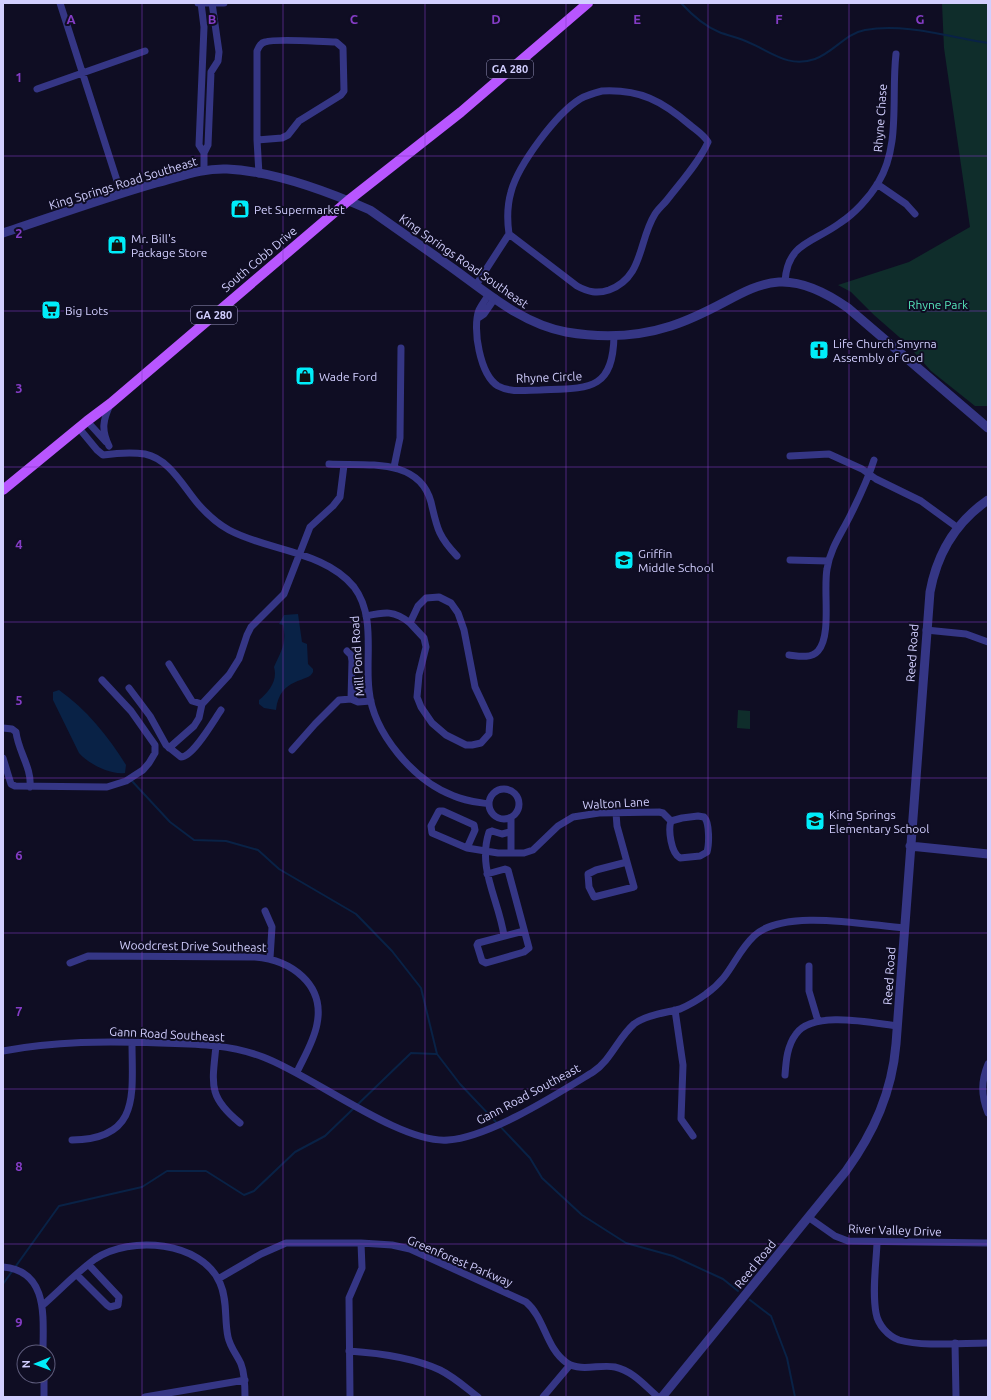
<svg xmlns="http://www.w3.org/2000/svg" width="991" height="1400" viewBox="0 0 991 1400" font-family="Ubuntu,sans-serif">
<rect width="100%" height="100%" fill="#0f0d23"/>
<path fill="#0f2d2b" d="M 942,3 L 988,3 L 988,406 L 975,406 L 931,371 L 906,343 L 874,315 L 851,292 L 838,285 L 909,262 L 970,227 L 944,48 Z
M 738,710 L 750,711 L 750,729 L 737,728 Z"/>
<path fill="#092246" d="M 298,614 L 302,642 L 307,644 L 308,664 L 313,669 L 313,672 C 309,683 280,676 276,710 L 264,708 L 259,704 L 259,700 C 269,692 278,680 274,667 C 281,651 287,644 283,625 L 279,624 L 284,615 Z
M 59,690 C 86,709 109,737 126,765 L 125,773 C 110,775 89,764 79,753 L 53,700 L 53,692 Z"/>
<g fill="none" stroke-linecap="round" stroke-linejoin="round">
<path stroke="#092246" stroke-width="2" d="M 681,3 C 692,15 704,26 719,32 C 729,36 740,38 750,43 C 773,53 789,68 815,59 C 834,52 846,33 865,30 C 906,23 948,37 988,43
M 131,780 L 170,822 L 194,840 L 226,841 L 258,850 L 279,869 L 356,914 L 392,951 L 421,988 L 437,1054 L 460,1084 L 530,1158 L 542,1178 L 582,1215 L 626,1243 L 673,1256 L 723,1279 L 738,1291
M 3,1284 L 59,1206 L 142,1187 L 167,1171 L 206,1171 L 244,1195 L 254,1191 L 295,1152 L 325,1136 L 411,1053 L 436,1054
M 750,1300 L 771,1316 L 787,1358 L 795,1397"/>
<path stroke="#353685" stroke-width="7" d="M 60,3 L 121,193
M 198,3 L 224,3
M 201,3 L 204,27 L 199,145 L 204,153
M 37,89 L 145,51
M 602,91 C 640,89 662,101 690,125 C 696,130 704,135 708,142 C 700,161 680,183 667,200 C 663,205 658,209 655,214 C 638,241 644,277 609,290 C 597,294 588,292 577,286 L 509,234 C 507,220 507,206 511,192 C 518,165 556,114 580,99 C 587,95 594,93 602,91 Z
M 257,140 L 257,51 C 259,47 260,43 265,42 C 278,38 320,42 336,42 L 343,48 L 344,91 L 341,95 L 299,121 L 288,135 L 282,138 L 257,140 L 259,174
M 204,170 L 204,153 L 208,145 L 211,72 L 218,61 L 219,52 L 212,3
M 877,184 L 906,204 L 915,214
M 785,281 C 788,242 813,243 840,223 C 854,214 869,198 878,183 C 901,146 891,96 896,54
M 476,285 L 509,234
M 489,294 C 486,299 482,304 479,310 C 472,328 480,375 498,386 C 511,393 527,390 540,390 C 587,388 613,392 614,336
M 478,318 L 484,314 L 495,298
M 87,421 L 106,442
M 78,427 L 97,450 L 103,455 C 117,453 132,452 145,454 C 170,459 184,488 199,505 C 208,515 218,524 229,530 C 268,551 325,551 354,587 C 376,616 365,657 369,690 C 373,733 414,781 454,796 C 465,801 477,802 489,804
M 109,446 C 101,430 103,420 110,405
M 790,456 L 829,454 L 862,469 L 876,479 L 921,501 L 958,528
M 329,464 C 365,466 419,457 431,502 C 437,528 438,536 457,556
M 394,467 L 400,438 L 401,348
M 790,560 L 828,561
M 439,597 L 451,603 L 458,613 L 464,630 L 475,687 L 490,719 L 489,734 L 481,743 L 472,745 L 466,745 L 446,735 L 432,723 L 421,707 L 417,697 L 419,675 L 426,647 L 424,638 L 410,623 L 418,606 L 426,598 Z
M 366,616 C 385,612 394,610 410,623
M 926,630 L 966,634 L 988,642
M 347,651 L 351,655 L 352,661 L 351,699
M 789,655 C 798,656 811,659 818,651 C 832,635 823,591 827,569 C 830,549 841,534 850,516 C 859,498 868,479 874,460
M 169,664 L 192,701 L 202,704
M 129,688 L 150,716 L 166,745 L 181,757 C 193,757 214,720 221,710
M 351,699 L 358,702 L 371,701
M 3,728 L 12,729 L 16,732 C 18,751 32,768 30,787
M 169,748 L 194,726 L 199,718 L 202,704 L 229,675 L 239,659 L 247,635 L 251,627 L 284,594 L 310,527 L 333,506 L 340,497 L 344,465
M 292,750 L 315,724 L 339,700 L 351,699 L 355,694 L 369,690
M 3,758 L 11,784 L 15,786 L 107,787 L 126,781 L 143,770 L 149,763 L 155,753 L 155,745 L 131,711 L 102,680
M489 804a15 15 0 1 1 30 0a15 15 0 1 1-30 0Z
M 439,811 L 443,811 L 474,825 L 475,830 L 467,848 L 432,833 L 431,826 Z
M 616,813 L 617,826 L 627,862
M 698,816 L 704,817 C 710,823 709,845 707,852 L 700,856 L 680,858 C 671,853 668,830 671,821 L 682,818 Z
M 492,831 L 489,832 C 477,869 499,900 504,936
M 492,831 L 502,834 L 510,832
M 467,848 L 498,853 L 524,853 L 533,850 L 558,826 L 573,817 L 599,813 L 659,812 L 663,813 L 671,821
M 511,853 L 511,818
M 627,862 L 634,887 L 594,897 L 589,887 L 588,874 L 596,870 Z
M 487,874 L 505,869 L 508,870 L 529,948 L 524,952 L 486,963 L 482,961 L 477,945 L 478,943 L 524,931
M 265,911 L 272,927 L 270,958
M 70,963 L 88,956 L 255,957 C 291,960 325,984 317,1024 C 314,1041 304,1057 297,1072
M 809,966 L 809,991 L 818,1021
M 675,1010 L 683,1065 L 681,1119 L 693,1136
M 216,1046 C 212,1085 208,1097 240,1123
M 3,1051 C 55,1041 107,1041 160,1043 C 195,1044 229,1044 263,1057 C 312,1075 400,1144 448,1140 C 490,1137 557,1094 593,1072 C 611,1060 618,1038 634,1024 C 646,1015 665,1013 680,1009 C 689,1005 698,1000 706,994 C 732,976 734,955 754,936 C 783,908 866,925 904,928
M 988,1064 C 981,1081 981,1095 988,1113
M 785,1075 C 786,1061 787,1046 796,1034 C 813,1010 872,1023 897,1026
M 72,1140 C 141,1139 132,1094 132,1042
M 808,1217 L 835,1236 L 848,1241 L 988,1243
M 877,1243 C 876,1266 872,1291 876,1313 C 878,1325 888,1336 899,1340 C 923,1347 962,1343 988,1343
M 3,1267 C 49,1271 43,1318 43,1352
M 77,1275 L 107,1305 L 110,1307 L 118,1305 L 119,1297 L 89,1265
M 218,1279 L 261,1254 L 286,1243 L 361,1243 L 392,1245 L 410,1249 L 526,1302 C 545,1318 546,1349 567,1363 C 581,1372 600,1364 615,1367 C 633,1371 645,1386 658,1397
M 43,1305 C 60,1290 77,1272 95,1259 C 130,1235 202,1241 220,1283 C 228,1301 224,1319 228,1337 C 230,1347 237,1355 241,1364 C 245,1374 245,1386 245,1397
M 955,1343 L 956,1397
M 349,1351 C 379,1353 412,1357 440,1370 C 454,1377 465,1387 478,1397
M 44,1376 L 44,1397
M 145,1397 L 245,1380
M 350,1397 L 349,1298 L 362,1268 L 361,1243
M 543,1397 L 570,1365"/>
<path stroke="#353685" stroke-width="9" d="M 3,233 C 54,216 104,198 156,183 C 180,177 202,168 227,169 C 274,171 327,191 370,210 C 397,229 424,248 451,267 C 486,292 522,324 566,332 C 601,338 637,337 671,326 C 746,302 767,251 848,308 L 988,428
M 910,846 L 988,854
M 662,1397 L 846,1171 C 874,1132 892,1092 896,1044 L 930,592 C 937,554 956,522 988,500"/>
<path stroke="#b856ff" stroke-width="10" d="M 3,490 L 87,421 L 111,403 L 349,200 L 461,112 L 588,3"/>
</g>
<path fill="none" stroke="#843cc5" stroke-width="1" stroke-opacity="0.55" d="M 142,3 L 142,1397M 283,3 L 283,1397M 425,3 L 425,1397M 566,3 L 566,1397M 708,3 L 708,1397M 849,3 L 849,1397M 3,156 L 988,156M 3,311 L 988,311M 3,467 L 988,467M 3,622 L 988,622M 3,778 L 988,778M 3,933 L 988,933M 3,1089 L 988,1089M 3,1244 L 988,1244"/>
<defs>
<g id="shop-square" transform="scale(1)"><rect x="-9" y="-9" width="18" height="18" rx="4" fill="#00edfa" stroke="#0f0d23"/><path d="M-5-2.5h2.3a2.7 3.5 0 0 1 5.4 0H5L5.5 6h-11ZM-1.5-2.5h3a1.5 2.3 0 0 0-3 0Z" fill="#111"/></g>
<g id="supermarket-square" transform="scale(1)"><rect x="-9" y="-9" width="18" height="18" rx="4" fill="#00edfa" stroke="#0f0d23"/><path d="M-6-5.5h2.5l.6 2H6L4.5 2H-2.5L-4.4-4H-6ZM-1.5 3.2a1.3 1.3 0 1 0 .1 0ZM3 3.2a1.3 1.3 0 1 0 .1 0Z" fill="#111"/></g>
<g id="church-square" transform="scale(1)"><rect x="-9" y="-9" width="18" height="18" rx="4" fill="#00edfa" stroke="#0f0d23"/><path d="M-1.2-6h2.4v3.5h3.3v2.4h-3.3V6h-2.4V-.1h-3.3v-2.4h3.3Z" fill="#111"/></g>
<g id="school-square" transform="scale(1)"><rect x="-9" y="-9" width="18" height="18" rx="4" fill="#00edfa" stroke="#0f0d23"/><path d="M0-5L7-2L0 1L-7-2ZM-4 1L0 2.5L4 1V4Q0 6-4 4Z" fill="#111"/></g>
</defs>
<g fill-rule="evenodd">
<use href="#shop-square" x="240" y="209"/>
<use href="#shop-square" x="117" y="245"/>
<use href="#supermarket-square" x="51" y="310"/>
<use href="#church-square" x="819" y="350"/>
<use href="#shop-square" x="305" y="376"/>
<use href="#school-square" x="624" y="560"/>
<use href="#school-square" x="815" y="821"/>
</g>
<g text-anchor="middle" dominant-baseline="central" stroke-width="4" stroke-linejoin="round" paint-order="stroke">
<g fill="#0f0d23" stroke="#9895bd" stroke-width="1">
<rect x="487" y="60" width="46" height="18" rx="3"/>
<rect x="191" y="306" width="46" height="18" rx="3"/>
</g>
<g font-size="11" font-weight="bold" fill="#d2cfff">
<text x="510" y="69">GA 280</text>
<text x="214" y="315">GA 280</text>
</g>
<g font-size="12" fill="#d2cfff" stroke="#0f0d23">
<text transform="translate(880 118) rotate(-86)">Rhyne Chase</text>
<text transform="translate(123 183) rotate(-17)">King Springs Road Southeast</text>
<text transform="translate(259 259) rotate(-40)">South Cobb Drive</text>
<text transform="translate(464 261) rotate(35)">King Springs Road Southeast</text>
<text transform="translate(549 377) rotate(-2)">Rhyne Circle</text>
<text transform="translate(912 653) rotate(-86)">Reed Road</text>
<text transform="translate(357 656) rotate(-94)">Mill Pond Road</text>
<text transform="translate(616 803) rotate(-3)">Walton Lane</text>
<text transform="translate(193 946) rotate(1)">Woodcrest Drive Southeast</text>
<text transform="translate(889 976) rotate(-86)">Reed Road</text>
<text transform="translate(167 1034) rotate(3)">Gann Road Southeast</text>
<text transform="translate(528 1094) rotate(-28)">Gann Road Southeast</text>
<text transform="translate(895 1230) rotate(2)">River Valley Drive</text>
<text transform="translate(460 1261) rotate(23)">Greenforest Parkway</text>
<text transform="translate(755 1264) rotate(-51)">Reed Road</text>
</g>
<g font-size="12" fill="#d2cfff" stroke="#0f0d23" text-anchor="start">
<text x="254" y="209">Pet Supermarket</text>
<text x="131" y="238">Mr. Bill's<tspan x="131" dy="14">Package Store</tspan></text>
<text x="65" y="310">Big Lots</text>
<text x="833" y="343">Life Church Smyrna<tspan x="833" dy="14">Assembly of God</tspan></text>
<text x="319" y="376">Wade Ford</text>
<text x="638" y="553">Griffin<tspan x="638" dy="14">Middle School</tspan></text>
<text x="829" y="814">King Springs<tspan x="829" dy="14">Elementary School</tspan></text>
</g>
<g font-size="12" fill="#55e5ba" stroke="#0f0d23">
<text x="938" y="304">Rhyne Park</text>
</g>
</g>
<g font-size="13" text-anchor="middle" font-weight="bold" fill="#843cc5" stroke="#0f0d23" stroke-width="4" stroke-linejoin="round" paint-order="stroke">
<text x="71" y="24">A</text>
<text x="212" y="24">B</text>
<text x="354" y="24">C</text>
<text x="496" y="24">D</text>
<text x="637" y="24">E</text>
<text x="779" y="24">F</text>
<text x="920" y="24">G</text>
<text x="19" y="82">1</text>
<text x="19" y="238">2</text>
<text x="19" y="393">3</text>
<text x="19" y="549">4</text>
<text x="19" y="705">5</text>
<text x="19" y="860">6</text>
<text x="19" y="1016">7</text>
<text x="19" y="1171">8</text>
<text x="19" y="1327">9</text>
</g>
<rect width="991" height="1400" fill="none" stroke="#d2cfff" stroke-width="8"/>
<g transform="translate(36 1364) rotate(269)"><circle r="19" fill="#0f0d23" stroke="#5d5b7b"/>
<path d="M0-3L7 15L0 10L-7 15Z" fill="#00edfa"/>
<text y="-6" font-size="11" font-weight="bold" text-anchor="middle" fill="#d2cfff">N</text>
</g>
</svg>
